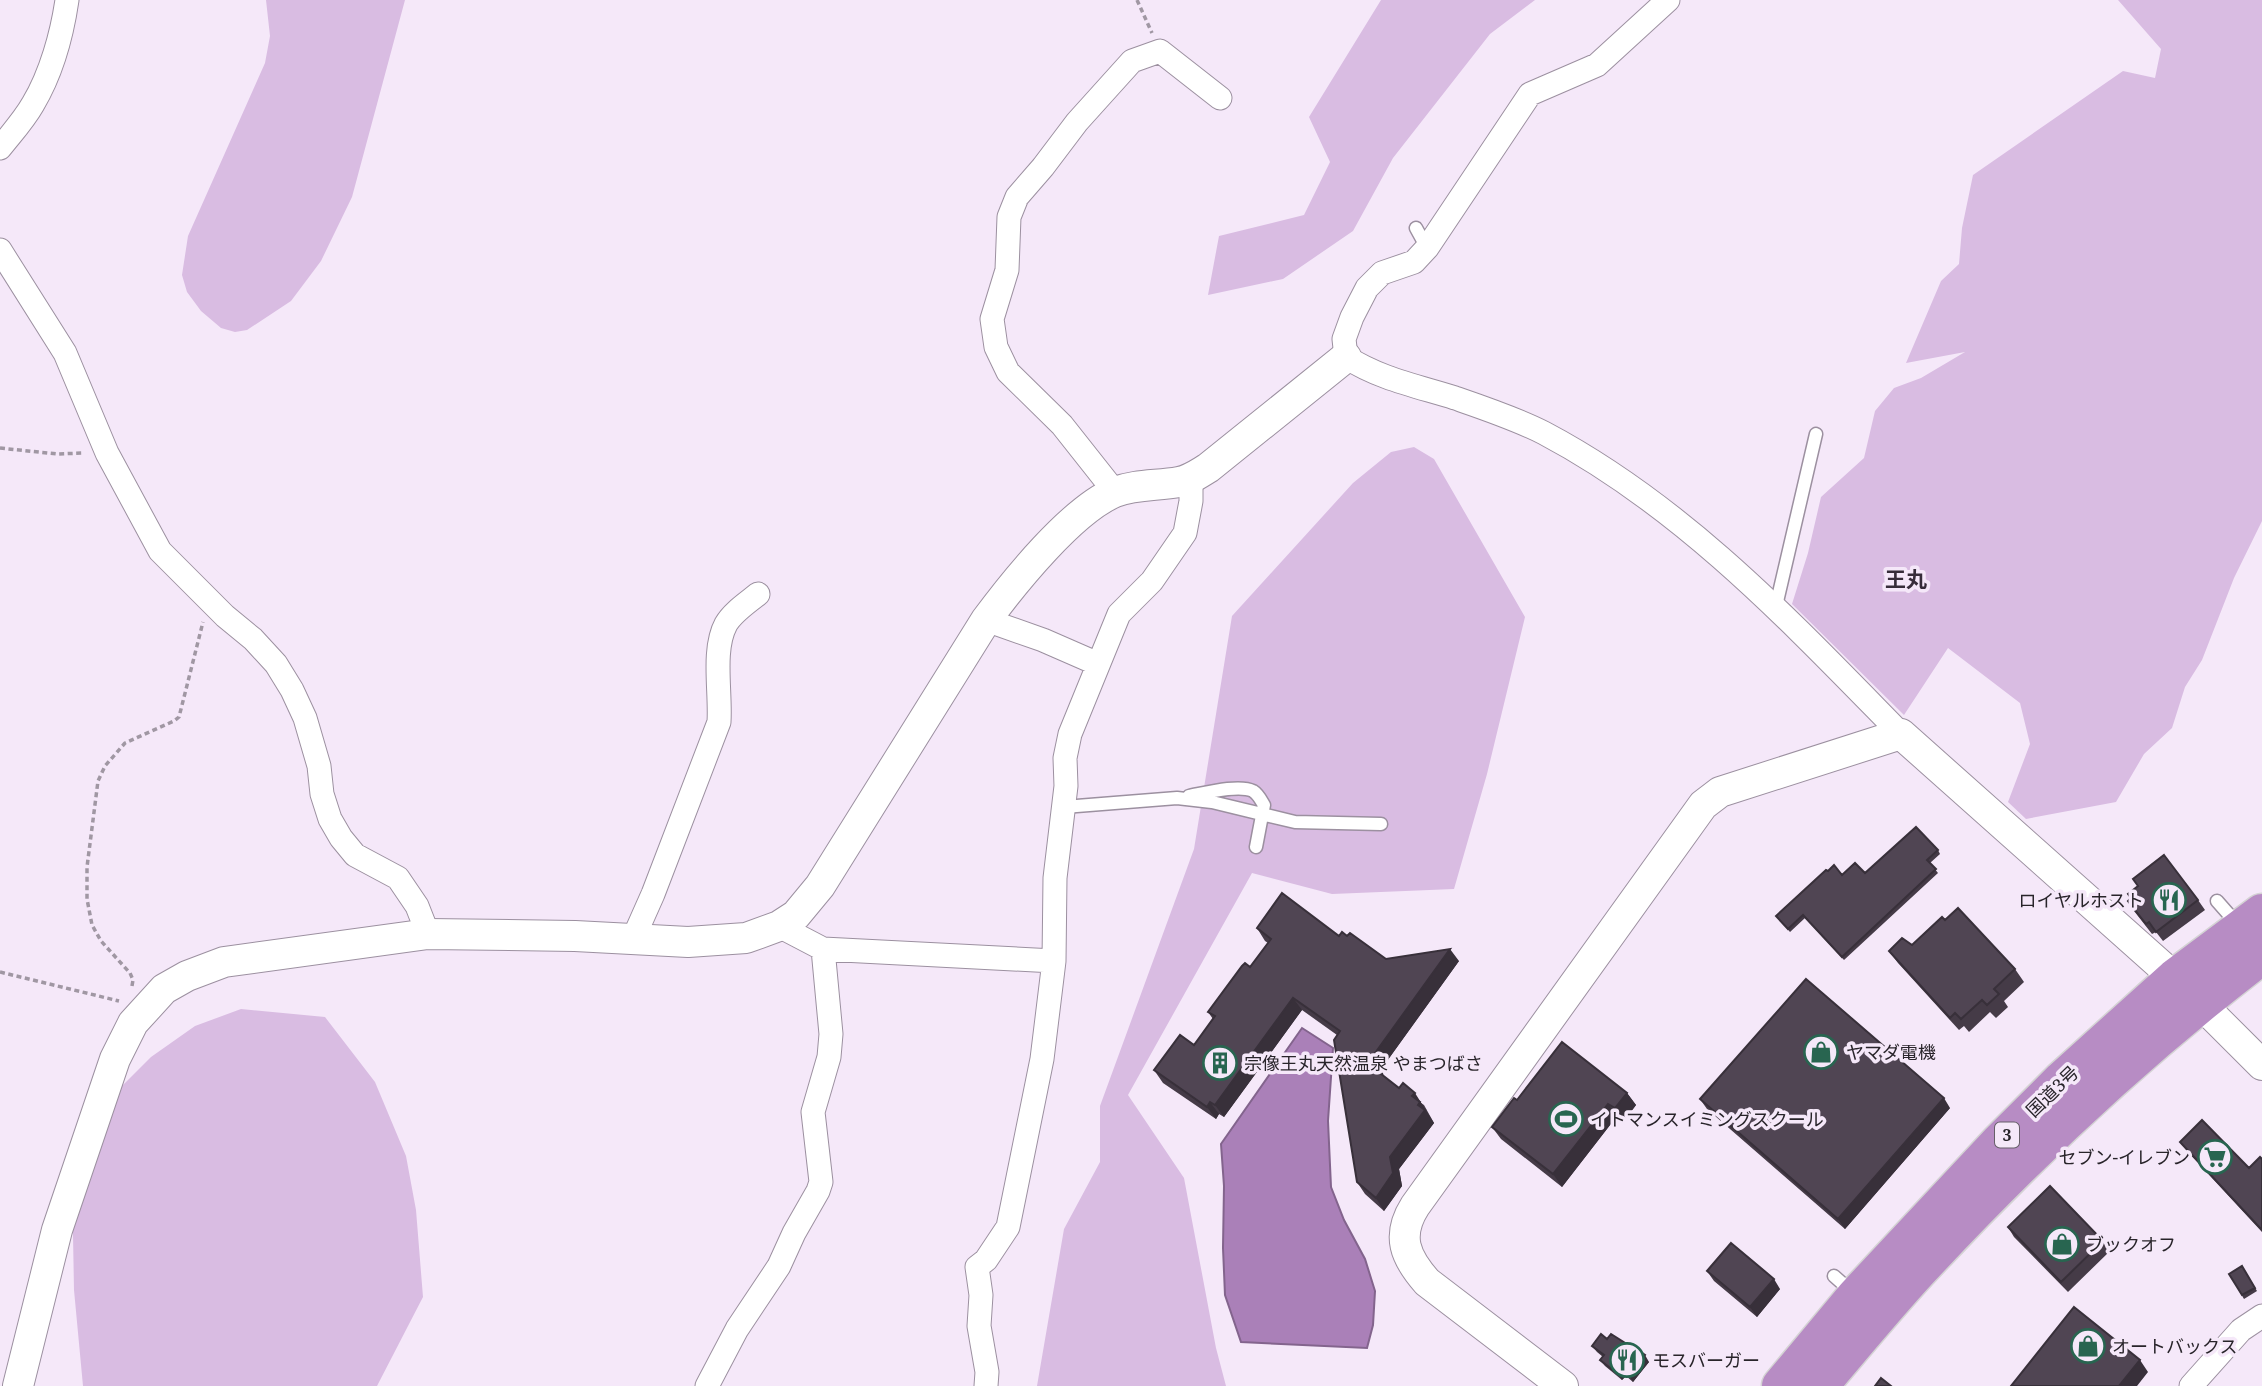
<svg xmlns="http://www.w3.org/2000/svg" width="2262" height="1386" viewBox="0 0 2262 1386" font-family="'Noto Serif','Noto Sans JP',serif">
<rect width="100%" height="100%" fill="#f5e8f9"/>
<path fill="#d9bce2" d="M 266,0 L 405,0 L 352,197 L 321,261 L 291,301 L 247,330 L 235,332 L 221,328 L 201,311 L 187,292 L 182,275 L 188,236 L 265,63 L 270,36 Z
M 1381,0 L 1535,0 L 1490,34 L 1393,158 L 1353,231 L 1283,279 L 1208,295 L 1219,236 L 1304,215 L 1330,162 L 1309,117 Z
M 2118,0 L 2262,0 L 2262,521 L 2234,578 L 2202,660 L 2185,687 L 2172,728 L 2144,754 L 2116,802 L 2026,819 L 2008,802 L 2030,744 L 2020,703 L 1948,648 L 1904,715 L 1792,604 L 1808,553 L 1821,497 L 1864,458 L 1875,411 L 1894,388 L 1921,378 L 1965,352 L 1906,363 L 1941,281 L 1959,264 L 1962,228 L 1973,175 L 2123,71 L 2155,78 L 2161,49 Z
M 1414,447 L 1434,459 L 1525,617 L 1487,774 L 1454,889 L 1332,894 L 1252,873 L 1128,1095 L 1184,1178 L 1216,1348 L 1226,1386 L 1037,1386 L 1064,1229 L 1100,1162 L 1100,1106 L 1194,849 L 1232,616 L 1353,483 L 1391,452 Z
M 241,1009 L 325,1017 L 375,1082 L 406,1156 L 416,1210 L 423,1297 L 377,1386 L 83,1386 L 74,1290 L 72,1180 L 87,1121 L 151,1057 L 195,1026 Z"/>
<path fill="#aa80b8" stroke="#83648d" stroke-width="2" d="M 1302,1028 L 1333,1048 L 1328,1121 L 1331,1187 L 1344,1220 L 1365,1259 L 1375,1291 L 1373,1325 L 1367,1348 L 1241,1342 L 1225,1295 L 1223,1248 L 1224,1186 L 1221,1144 Z"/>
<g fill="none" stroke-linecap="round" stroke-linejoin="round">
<g stroke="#9c90a0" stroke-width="15">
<path id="service" d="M 1416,228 L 1427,248
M 1776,606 L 1816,434
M 1189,796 C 1205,793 1239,784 1253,791 C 1258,794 1261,800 1264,805 L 1256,847
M 1064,807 L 1177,798 L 1212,802 L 1295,822 L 1381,824
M 2217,901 L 2239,926
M 1834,1276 L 1852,1292"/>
</g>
<g stroke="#9c90a0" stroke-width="25">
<path id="minor" d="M 1668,0 L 1597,65 L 1530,94 L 1427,248 L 1414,262 L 1382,273 L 1367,288 L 1352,317 L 1344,339 L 1346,357 C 1380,379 1417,386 1455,398 C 1484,408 1517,419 1544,433 C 1684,507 1791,622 1901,734
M 0,148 C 11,134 24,120 33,104 C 51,74 62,34 67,0
M 0,250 L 65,353 L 107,453 L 160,551 L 225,616 L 253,639 L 276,664 L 292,690 L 305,718 L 319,766 L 322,794 L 330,819 L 341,838 L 355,855 L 398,878 L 417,906 L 428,934
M 1115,492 L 1062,425 L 1008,372 L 996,347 L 992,319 L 1007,270 L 1009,217 L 1017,197 L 1043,167 L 1077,122 L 1132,61 L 1160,51 L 1220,98
M 986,620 L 1043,640 L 1098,664
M 779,926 L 823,949 L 1054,961
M 633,939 L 653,894 L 719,722 C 721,692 712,650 726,624 C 733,612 747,603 758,594
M 707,1386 L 737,1329 L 779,1266 L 794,1233 L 818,1191 L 821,1182 L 813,1112 L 829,1057 L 831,1034 L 823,949
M 986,1386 L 987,1372 L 979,1326 L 981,1295 L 977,1267 L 986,1260 L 1008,1227 L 1042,1059 L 1054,961 L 1055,878 L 1066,786 L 1065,758 L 1070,734 L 1119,614 L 1152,581 L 1185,533 L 1191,501 L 1191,478
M 2191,1386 L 2241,1330 L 2262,1316"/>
</g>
<g stroke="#9c90a0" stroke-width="32">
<path id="tertiary" d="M 18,1386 L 57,1230 L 115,1059 L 133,1023 L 164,989 L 187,976 L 224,962 L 428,934 L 575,936 L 688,942 L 746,938 L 779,926 L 796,915 L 820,886 L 986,620 C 1014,582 1072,510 1115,492 C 1136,484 1158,486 1179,482 C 1190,480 1198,474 1208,468 L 1346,357
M 1563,1386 L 1427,1282 C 1405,1257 1396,1236 1415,1206 L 1703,805 L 1720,792 L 1901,734 L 2175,978 L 2262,1065"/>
</g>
<g stroke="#d4d3d4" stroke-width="41">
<path id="trunk" d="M 1781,1386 L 1856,1296 L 1999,1143 L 2062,1080 L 2175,978 L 2262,913
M 1819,1386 C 1852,1347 1885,1307 1919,1270 C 2023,1158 2141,1047 2262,955"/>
</g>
<path stroke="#a097a3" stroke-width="3.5" stroke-dasharray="5 3.5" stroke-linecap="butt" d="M 1137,0 L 1152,33
M 0,448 L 57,454 L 84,453
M 0,972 L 119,1001
M 132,986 L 133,980 L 130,973 L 101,941 L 92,925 L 87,899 L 87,867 L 98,781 L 105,766 L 125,743 L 174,721 L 179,717 L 203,622"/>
<use href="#service" stroke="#fff" stroke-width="12"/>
<use href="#minor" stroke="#fff" stroke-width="23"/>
<use href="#tertiary" stroke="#fff" stroke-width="30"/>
<use href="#trunk" stroke="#b78cc4" stroke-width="38"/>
</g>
<path fill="#453b47" d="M 1938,850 L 1940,854 L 1930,863 L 1938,873 L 1844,960 L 1805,918 L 1790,932 L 1776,916 L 1842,875 L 1865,873 Z
M 2198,900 L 2205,910 L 2163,941 L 2156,932 L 2152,934 L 2134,911 Z
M 1257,928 L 1339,936 L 1386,959 L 1459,961 L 1382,1068 L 1383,1076 L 1424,1105 L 1434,1123 L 1399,1169 L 1402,1186 L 1384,1211 L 1365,1194 L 1357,1182 L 1337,1035 L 1302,1010 L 1224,1117 L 1219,1114 L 1216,1119 L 1163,1083 L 1154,1070 L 1194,1045 L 1213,1019 L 1208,1012 L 1250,967 L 1268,943 L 1265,941 Z
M 1912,945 L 2015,969 L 2024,982 L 2004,1001 L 2008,1007 L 1996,1018 L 1990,1012 L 1969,1032 L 1964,1026 L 1959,1030 L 1898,963 L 1889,951 Z
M 1627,1093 L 1636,1105 L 1624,1121 L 1617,1116 L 1562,1187 L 1501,1139 L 1492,1127 Z
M 1700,1099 L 1950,1108 L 1845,1229 L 1707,1109 Z
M 2180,1142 L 2249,1168 L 2262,1159 L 2262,1232 L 2187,1151 Z
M 2008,1227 L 2103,1241 L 2110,1251 L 2068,1292 L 2014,1237 Z
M 2242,1266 L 2257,1291 L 2244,1299 L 2229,1274 Z
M 1707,1271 L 1780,1289 L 1757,1317 L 1714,1281 Z
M 1607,1339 L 1649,1362 L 1633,1382 L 1626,1376 L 1622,1380 L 1605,1366 L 1600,1360 L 1603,1357 L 1597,1352 L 1592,1346 Z"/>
<path fill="#38303a" d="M 1450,949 L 1459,961 L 1382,1068 L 1385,1083 L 1376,1070 L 1373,1056 Z
M 1293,998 L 1302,1010 L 1224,1117 L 1215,1105 Z
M 1415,1093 L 1434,1123 L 1399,1169 L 1402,1186 L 1384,1211 L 1376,1198 L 1412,1096 Z
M 1627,1093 L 1636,1105 L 1624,1121 L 1615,1108 Z
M 1944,1098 L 1950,1108 L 1845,1229 L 1838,1219 Z
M 1210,1102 L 1219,1114 L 1216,1119 L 1207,1107 Z
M 1608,1104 L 1617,1116 L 1562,1187 L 1553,1174 Z
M 1774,1279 L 1780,1289 L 1757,1317 L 1750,1307 Z
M 1645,1355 L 1649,1362 L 1633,1382 L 1629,1375 Z
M 2140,1360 L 2148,1372 L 2137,1386 L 2119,1386 Z
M 1621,1370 L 1626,1376 L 1622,1380 L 1618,1374 Z"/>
<path fill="#504553" stroke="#38303a" stroke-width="2" d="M 1916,827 L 1938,850 L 1927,860 L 1936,869 L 1842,957 L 1803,915 L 1788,929 L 1776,916 L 1826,870 L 1828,871 L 1834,865 L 1842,875 L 1855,863 L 1865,873 Z
M 2164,855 L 2198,900 L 2156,932 L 2149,922 L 2146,924 L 2128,901 L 2131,898 L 2128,894 L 2138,886 L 2133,879 Z
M 1282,893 L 1339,936 L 1342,932 L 1347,936 L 1350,933 L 1386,959 L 1450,949 L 1373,1056 L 1376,1070 L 1399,1088 L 1403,1083 L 1415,1093 L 1412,1096 L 1420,1102 L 1418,1105 L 1425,1110 L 1390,1157 L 1393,1173 L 1376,1198 L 1357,1182 L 1334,1040 L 1340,1031 L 1293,998 L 1215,1105 L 1210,1102 L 1207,1107 L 1154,1070 L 1180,1035 L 1194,1045 L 1215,1016 L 1208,1012 L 1242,966 L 1245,963 L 1250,967 L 1271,939 L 1257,928 Z
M 1958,908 L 2015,969 L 1994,989 L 1999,994 L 1987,1005 L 1982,1000 L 1961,1019 L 1955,1013 L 1950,1018 L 1889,951 L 1902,938 L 1912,945 L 1942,917 L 1945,920 Z
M 1806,979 L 1944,1098 L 1838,1219 L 1700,1099 Z
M 1562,1042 L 1627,1093 L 1615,1108 L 1608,1104 L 1553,1174 L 1492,1127 L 1514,1098 L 1517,1100 Z
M 2202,1120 L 2249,1168 L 2260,1157 L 2262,1159 L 2262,1230 L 2180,1142 Z
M 2050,1186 L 2103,1241 L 2061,1282 L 2008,1227 Z
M 1731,1243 L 1774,1279 L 1750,1307 L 1707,1271 Z
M 2242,1266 L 2255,1288 L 2242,1295 L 2229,1274 Z
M 2074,1307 L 2140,1360 L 2119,1386 L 2011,1386 Z
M 1601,1334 L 1607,1339 L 1611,1334 L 1630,1346 L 1631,1345 L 1645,1355 L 1629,1375 L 1621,1370 L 1618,1374 L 1600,1360 L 1604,1355 L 1592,1346 Z
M 1881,1378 L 1891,1386 L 1875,1386 Z"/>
<defs>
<g id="restaurant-ring" transform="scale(1.75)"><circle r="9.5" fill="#f5e8f9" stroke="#286550" stroke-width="1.5"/><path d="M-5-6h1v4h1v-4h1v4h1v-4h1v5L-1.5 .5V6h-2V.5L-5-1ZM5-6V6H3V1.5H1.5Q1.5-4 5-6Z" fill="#286550"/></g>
<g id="shop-ring" transform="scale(1.75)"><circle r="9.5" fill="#f5e8f9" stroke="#286550" stroke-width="1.5"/><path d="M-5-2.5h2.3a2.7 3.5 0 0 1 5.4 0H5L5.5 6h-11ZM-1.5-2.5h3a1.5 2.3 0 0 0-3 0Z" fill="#286550"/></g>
<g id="building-ring" transform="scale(1.75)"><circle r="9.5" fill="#f5e8f9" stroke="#286550" stroke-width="1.5"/><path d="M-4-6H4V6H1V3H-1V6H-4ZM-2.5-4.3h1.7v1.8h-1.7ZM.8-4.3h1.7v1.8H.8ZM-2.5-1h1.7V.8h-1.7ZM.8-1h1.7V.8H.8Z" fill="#286550"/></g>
<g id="stadium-ring" transform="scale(1.75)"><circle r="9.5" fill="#f5e8f9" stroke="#286550" stroke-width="1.5"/><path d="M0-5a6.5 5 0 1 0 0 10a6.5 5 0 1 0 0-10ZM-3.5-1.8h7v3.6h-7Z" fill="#286550"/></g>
<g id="supermarket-ring" transform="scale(1.75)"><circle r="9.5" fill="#f5e8f9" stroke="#286550" stroke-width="1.5"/><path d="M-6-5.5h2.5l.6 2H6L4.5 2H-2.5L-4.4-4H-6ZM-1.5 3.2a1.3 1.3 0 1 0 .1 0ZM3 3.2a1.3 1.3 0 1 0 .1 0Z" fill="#286550"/></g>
</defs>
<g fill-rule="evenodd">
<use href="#restaurant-ring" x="2169" y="900"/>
<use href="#shop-ring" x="1821" y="1052"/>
<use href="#building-ring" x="1220" y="1063"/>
<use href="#stadium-ring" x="1566" y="1119"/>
<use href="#supermarket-ring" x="2215" y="1157"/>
<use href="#shop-ring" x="2062" y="1244"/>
<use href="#shop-ring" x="2088" y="1346"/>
<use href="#restaurant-ring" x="1627" y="1360"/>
</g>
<g text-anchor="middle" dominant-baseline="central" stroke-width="7" stroke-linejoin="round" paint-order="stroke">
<rect fill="#f5e8f9" stroke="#665f68" stroke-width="2" x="1995" y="1122.5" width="24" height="25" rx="5"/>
<g font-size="16" font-weight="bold" fill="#28242a">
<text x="2007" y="1135">3</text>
</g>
<g font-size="18" fill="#28242a" stroke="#f5e8f9" text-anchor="start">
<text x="2144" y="900" text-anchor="end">ロイヤルホスト</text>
<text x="1846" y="1052">ヤマダ電機</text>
<text x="1244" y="1063">宗像王丸天然温泉 やまつばさ</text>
<text x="1590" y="1119">イトマンスイミングスクール</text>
<text x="2190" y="1157" text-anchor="end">セブン-イレブン</text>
<text x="2086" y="1244">ブックオフ</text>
<text x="2112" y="1346">オートバックス</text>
<text x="1652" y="1360">モスバーガー</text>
</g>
<g font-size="18" fill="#28242a" stroke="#f5e8f9">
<text transform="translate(2052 1091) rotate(-44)">国道3号</text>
</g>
<g font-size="21" font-weight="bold" fill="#372d3a" stroke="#f5e8f9">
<text x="1906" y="579">王丸</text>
</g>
</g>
</svg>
